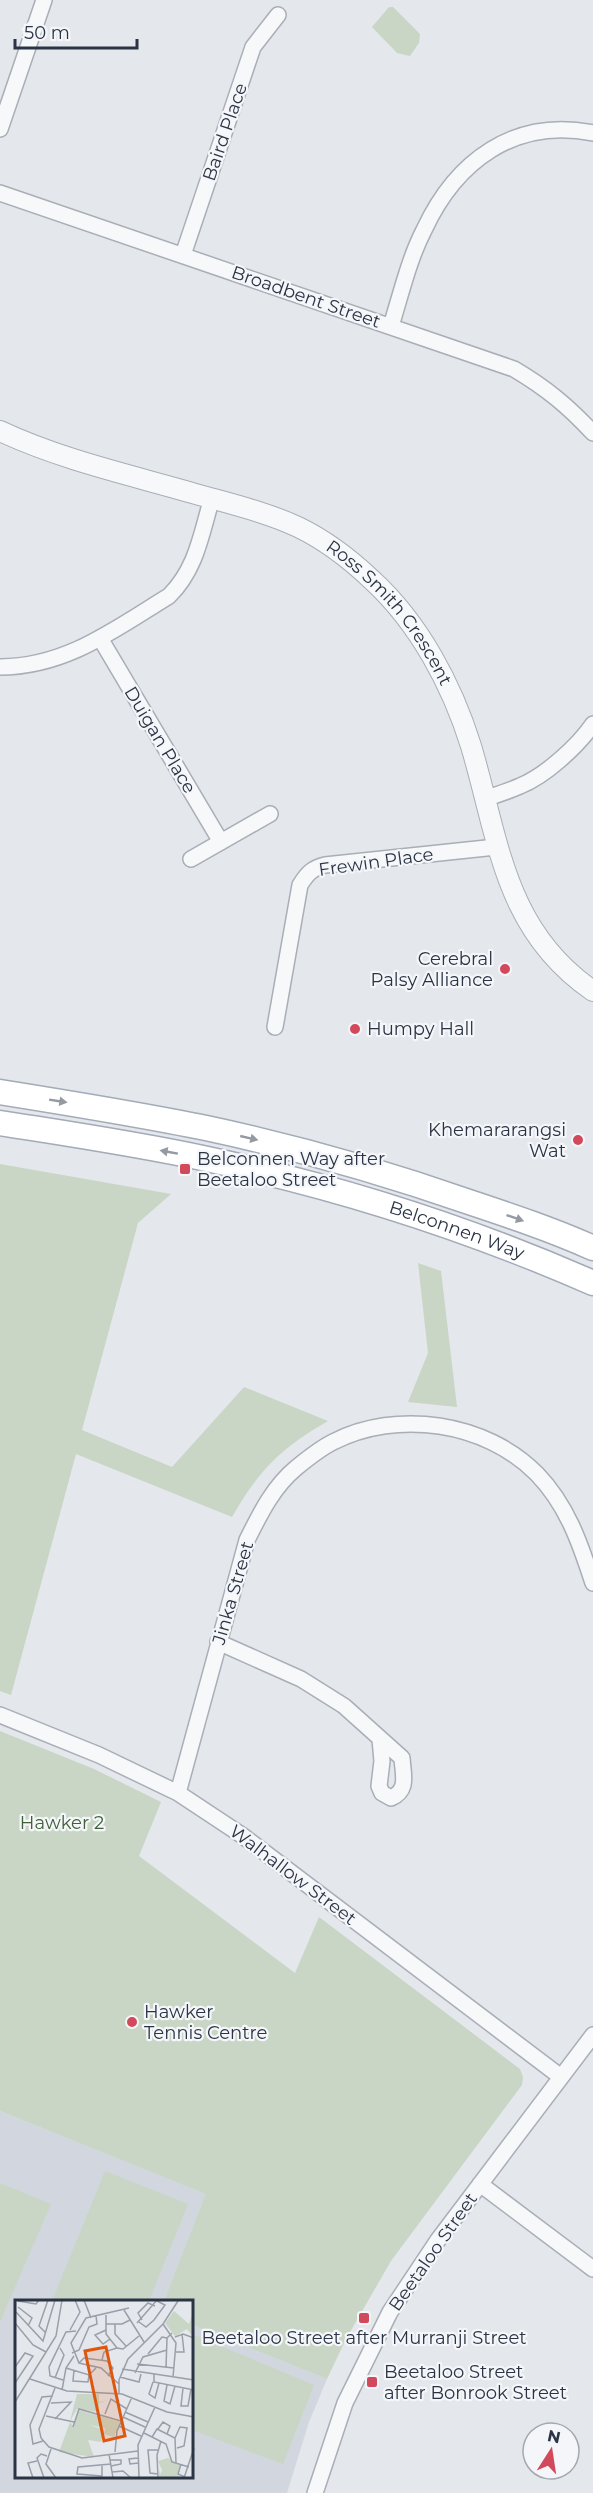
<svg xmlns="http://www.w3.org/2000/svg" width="593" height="2493" viewBox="0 0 593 2493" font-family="Montserrat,sans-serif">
<rect width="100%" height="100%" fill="#e4e7ec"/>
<path fill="#d2d6de" d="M 0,2111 L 207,2194 L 164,2301 L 16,2301 L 16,2476 L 192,2476 L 192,2325 L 327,2379 L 309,2422 L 287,2493 L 0,2493 Z"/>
<path fill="#c9d6c5" d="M 389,7 L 393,7 L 420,34 L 419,43 L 410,56 L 397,53 L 372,27 Z
M 0,1164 L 171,1194 L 138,1223 L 82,1430 L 172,1467 L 244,1387 L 328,1421 C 281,1448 259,1470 232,1517 L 76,1454 L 11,1695 L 0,1691 Z
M 418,1263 L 441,1271 L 457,1407 L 408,1402 L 428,1353 Z
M 0,1731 L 94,1769 L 161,1802 L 139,1856 L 295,1973 L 319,1917 L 520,2069 L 523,2077 L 522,2085 L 391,2261 L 346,2339 L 327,2379 L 192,2325 L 192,2301 L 164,2301 L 206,2194 L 0,2111 Z
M 105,2171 L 188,2204 L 149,2301 L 52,2301 Z
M 0,2183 L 51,2204 L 0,2322 Z
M 192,2334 L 314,2385 L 283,2464 L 192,2430 Z"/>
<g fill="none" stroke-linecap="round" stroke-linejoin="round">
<g stroke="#a9aeb7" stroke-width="18">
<path id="minor" d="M 0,129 L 44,0
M 0,193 L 514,369 C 546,388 568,406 593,433
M 183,255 L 253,47 L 278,15
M 391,326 C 401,294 409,259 424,230 C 456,161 515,117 593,133
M 100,638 L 221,842
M 0,667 C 66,667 115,629 169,596 C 197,568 201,534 212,498
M 484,799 C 496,795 509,791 520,786 C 545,776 578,746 593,724
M 191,859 L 270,814
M 275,1027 L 300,885 C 307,874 312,868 325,865 L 496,847
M 218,1642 L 301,1679 L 344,1706 L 402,1758 C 403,1775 409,1790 391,1798 L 382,1793 L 379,1786 L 382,1761 L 380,1739
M 0,1715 L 99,1755 L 178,1793 L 243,1836 L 561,2077
M 178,1793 L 247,1540 C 260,1514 273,1487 296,1468 C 307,1459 319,1449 333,1442 C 397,1409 486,1422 537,1474 C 567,1505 580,1543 593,1583
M 480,2184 L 593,2269
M 315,2493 L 345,2403 L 390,2312 L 438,2240 L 593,2035"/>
</g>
<g stroke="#a9aeb7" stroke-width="22">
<g id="tertiary">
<path id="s1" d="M 0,431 C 64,461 135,476 203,496 C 235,505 268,513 298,527 C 325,540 350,559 372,580 C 419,623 452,685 471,746 C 499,840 504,930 593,991"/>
</g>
</g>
<g stroke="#a3abb8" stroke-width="27">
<g id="primary">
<path d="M 0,1092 C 69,1103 138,1114 206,1128 C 295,1147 383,1172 469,1202 C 511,1216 553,1230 593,1248"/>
<path id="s2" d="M 0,1123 C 69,1134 138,1144 207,1159 C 339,1187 470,1229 593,1283"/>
</g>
</g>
<use href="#minor" stroke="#f7f8fa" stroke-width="15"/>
<use href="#tertiary" stroke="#f7f8fa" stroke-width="20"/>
<use href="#primary" stroke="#fff" stroke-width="24"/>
</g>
<defs><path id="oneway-solid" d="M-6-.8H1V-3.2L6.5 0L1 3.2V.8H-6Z" transform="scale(1.5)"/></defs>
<g fill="#959aa2">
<use href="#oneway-solid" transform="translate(58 1101) rotate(9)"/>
<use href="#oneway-solid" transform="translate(249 1138) rotate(13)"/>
<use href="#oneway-solid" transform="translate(169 1152) rotate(-170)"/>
<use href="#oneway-solid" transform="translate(515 1218) rotate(19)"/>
</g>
<g fill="#d1495b" stroke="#f4f6f9" stroke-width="2">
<circle cx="505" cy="969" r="6"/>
<circle cx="355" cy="1029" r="6"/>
<circle cx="578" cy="1140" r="6"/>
<rect x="179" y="1163" width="12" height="12" rx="3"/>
<circle cx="132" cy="2022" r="6"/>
<rect x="358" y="2312" width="12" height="12" rx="3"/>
<rect x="366" y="2376" width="12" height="12" rx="3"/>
</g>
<g text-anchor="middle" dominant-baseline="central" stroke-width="4.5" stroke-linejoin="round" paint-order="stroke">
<g font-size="18" fill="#2b3445" stroke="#f4f6f9">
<text transform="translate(225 132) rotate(-71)">Baird Place</text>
<text transform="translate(306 297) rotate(19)">Broadbent Street</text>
<text stroke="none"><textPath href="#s1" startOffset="441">Ross Smith Crescent</textPath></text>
<text transform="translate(160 740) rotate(59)">Duigan Place</text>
<text transform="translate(376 862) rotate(-8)">Frewin Place</text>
<text stroke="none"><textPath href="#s2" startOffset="470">Belconnen Way</textPath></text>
<text transform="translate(233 1593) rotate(-74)">Jinka Street</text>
<text transform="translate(293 1875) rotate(37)">Walhallow Street</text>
<text transform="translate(433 2252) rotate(-55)">Beetaloo Street</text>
</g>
<g font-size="18" fill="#2b3445" stroke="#f4f6f9" text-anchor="start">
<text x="493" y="959" text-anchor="end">Cerebral<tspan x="493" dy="21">Palsy Alliance</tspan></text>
<text x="367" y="1029">Humpy Hall</text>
<text x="566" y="1130" text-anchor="end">Khemararangsi<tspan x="566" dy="21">Wat</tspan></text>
<text x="197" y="1159">Belconnen Way after<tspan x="197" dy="21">Beetaloo Street</tspan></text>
<text x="144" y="2012">Hawker<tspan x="144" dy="21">Tennis Centre</tspan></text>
<text x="364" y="2338" text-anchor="middle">Beetaloo Street after Murranji Street</text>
<text x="384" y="2372">Beetaloo Street<tspan x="384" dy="21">after Bonrook Street</tspan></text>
</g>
<g font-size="18" fill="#3f6138" stroke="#f4f6f9">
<text x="62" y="1823">Hawker 2</text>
</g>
</g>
<g transform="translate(15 2300)">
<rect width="178" height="178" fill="#e4e7ec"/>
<path d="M 159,11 L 174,24 L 178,12 L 178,37 L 172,29 L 160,36 L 153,27 L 150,23 ZM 62,94 L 84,94 L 84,102 L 93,100 L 84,103 L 83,112 L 62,109 L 55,121 ZM 63,110 L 105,122 L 99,137 L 89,134 L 90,128 L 75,125 L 89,130 L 86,142 L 73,140 L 79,157 L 44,152 L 55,122 L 59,127 ZM 153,158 L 165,165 L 162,175 L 168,178 L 144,178 L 144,168 L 145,175 L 147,170 L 143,161 Z" fill="#c9d6c5"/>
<path fill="none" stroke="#9a9fa9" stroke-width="1.5" d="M 69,0 L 76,18M 3,1 L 21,4 L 24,0M 3,7 L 17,18 L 13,26M 109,10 L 129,42M 1,12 L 28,41 L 40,0M 91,15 L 91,34 L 102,48 L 108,49 L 124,36M 127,20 L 123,13 L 133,3 L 140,6M 124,22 L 131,27 L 139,20 L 150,5 L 142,1M 0,23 L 18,45 L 31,52M 122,23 L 142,0M 91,24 L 107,24 L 115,20M 100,24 L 100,34 L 111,46M 148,24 L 161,43 L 158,77M 55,30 L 65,12 L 60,0M 91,30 L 80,35 L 88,44 L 95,39M 31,33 L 24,26 L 33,0M 160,37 L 168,34 L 179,38M 161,52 L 169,52 L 167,34M 57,53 L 64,50 L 74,27 L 82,24 L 81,16M 133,54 L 147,37 L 152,38M 87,60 L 89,52 L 102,48M 64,63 L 69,58 L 92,61 L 98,68 L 93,76M 122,64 L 159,68M 0,67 L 10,53 L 18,56 L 0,83M 51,68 L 74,75 L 81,68M 151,68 L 152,38 L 157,33M 107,69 L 179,80M 59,70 L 58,81 L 73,82 L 74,75M 120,73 L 128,57 L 152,50M 139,74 L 139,82 L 179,90M 105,77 L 124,82 L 126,74M 40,78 L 49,55 L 45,48M 15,79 L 52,91 L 107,94 L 152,112 L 179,117M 48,80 L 35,76 L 34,67 L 51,32 L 61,31M 138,82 L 134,94 L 140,98 L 144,83M 104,84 L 86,68 L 64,63 L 56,43 L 71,18 L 114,8M 152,85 L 149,101 L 155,104 L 160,86M 40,88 L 24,129 L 26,138 L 34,147 L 67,158 L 123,151M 168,88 L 166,106 L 173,106 L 176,89M 47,90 L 51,68 L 59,56M 104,93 L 104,80 L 113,59 L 148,24 L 163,1M 0,102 L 41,36 L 47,0M 36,103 L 56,102 L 40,119M 110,112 L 133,122M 90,114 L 96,99 L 112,109M 31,116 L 59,122M 108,117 L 130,127M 104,126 L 126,136M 58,127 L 64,109 L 106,121M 143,129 L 148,122 L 155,126 L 152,134M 129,133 L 151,144 L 157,162 L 174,167M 137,137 L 142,129 L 160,138 L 161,163M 160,138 L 165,127 L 172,128 L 169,146 L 162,148M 28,141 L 18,144 L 15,125 L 27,97 L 38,96M 36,149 L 31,164 L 41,178M 100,152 L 102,131 L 117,97M 94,154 L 98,178M 123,158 L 114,159 L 115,164 L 123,163M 95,160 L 106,160 L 106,164 L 96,166M 166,164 L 163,174 L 170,177M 87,166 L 87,176 L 62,174 L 63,167 L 96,164M 97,172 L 108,171 L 116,178M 143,174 L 135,173 L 133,150 L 143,150M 18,178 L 13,163 L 22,161M 29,178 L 22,158 L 26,154 L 32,156M 124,178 L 123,145 L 140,107M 143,178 L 142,155 L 146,141M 169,178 L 179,148"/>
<path fill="#df570f" fill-opacity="0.15" stroke="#df570f" stroke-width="3" d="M 91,47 L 110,136 L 89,141 L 70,51 Z"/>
<rect width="178" height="178" fill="none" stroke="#2b3445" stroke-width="3"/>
</g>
<g transform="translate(551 2451) rotate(12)"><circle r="28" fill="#f4f6f9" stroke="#a4a8b1" stroke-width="1.5"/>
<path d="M0-4.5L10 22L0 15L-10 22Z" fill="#d1495b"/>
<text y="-9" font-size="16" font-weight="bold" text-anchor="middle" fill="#2b3445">N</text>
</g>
<path d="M15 39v9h122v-9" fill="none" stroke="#2b3445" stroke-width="3"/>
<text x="24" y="39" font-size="18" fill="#2b3445" stroke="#f4f6f9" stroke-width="4.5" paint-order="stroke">50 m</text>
</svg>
